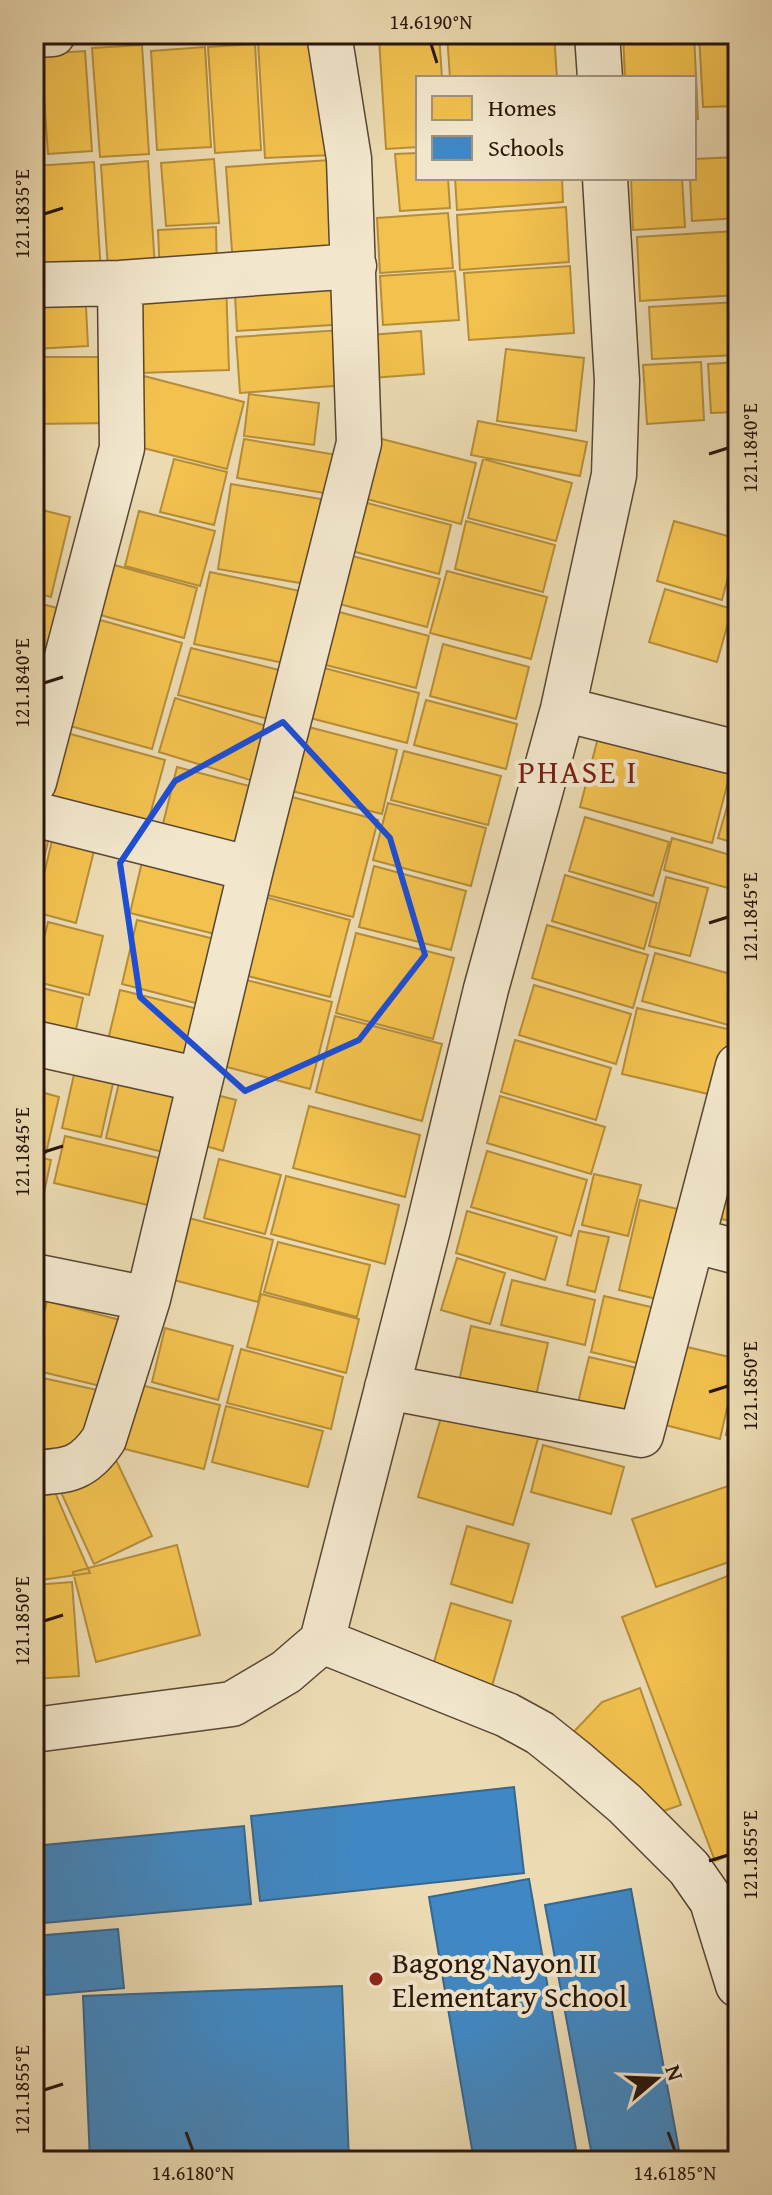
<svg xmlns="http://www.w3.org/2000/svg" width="772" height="2195" viewBox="0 0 772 2195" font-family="'Gentium Book Plus',serif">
<rect width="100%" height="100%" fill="#ebdab2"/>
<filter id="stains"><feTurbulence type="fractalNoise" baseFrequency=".0025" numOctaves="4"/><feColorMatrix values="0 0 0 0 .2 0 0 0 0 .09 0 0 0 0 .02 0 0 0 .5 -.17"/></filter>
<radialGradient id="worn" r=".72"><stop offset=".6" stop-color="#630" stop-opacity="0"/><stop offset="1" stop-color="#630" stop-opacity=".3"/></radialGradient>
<path fill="#f2c14e" stroke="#b58d39" stroke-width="2" d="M 439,34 L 442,78 L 418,78 L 418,147 L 386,149 L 379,38 Z
M 447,34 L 554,34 L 557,78 L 450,78 Z
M 623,34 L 694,34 L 698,119 L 694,120 L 694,78 L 625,78 Z
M 699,34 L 738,34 L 738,106 L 703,107 Z
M 325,38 L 332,155 L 265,158 L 258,42 Z
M 255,44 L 261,150 L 215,153 L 208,47 Z
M 142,45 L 149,154 L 100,157 L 92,48 Z
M 205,47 L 211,147 L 157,150 L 151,51 Z
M 85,51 L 92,151 L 48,154 L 41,54 Z
M 418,153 L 418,178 L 448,178 L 450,208 L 400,211 L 395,154 Z
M 738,157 L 738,218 L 692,221 L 690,178 L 694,178 L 694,159 Z
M 214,159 L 219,223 L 166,226 L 161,163 Z
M 330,160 L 337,258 L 233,265 L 226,167 Z
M 148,161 L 155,267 L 108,269 L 101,165 Z
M 94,162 L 101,273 L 34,277 L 34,166 Z
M 455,178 L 562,178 L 563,202 L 457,210 Z
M 631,178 L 682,178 L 685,227 L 633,230 Z
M 566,207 L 569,262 L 460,270 L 457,215 Z
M 448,213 L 453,268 L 380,273 L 377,218 Z
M 216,227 L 217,275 L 160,277 L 158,230 Z
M 735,231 L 738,295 L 640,301 L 637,237 Z
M 570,266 L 574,333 L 469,340 L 464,273 Z
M 343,271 L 347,324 L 237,331 L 234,277 Z
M 455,271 L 459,320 L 383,325 L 380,276 Z
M 226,282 L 229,370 L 139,373 L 135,285 Z
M 85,287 L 88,346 L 34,349 L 34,289 Z
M 738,302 L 738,355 L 652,359 L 649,307 Z
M 342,330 L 346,385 L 240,393 L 236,337 Z
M 421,331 L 424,374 L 372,378 L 370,335 Z
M 506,349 L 584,358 L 576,431 L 497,421 Z
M 34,357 L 113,357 L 113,423 L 34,424 Z
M 701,362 L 704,420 L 647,424 L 643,365 Z
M 738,362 L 738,412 L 711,413 L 708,364 Z
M 144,376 L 244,402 L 227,469 L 127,444 Z
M 249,394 L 319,403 L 314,445 L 244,436 Z
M 478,421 L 587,442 L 580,476 L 471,455 Z
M 374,437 L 476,463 L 461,524 L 359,497 Z
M 244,439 L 337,455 L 330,494 L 237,478 Z
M 174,459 L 227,472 L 214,525 L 160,512 Z
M 483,459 L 572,483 L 556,541 L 468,518 Z
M 231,484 L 321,499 L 306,584 L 218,569 Z
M 352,499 L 451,525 L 439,574 L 340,548 Z
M 34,508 L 70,517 L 51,597 L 34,592 Z
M 139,511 L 215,531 L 200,586 L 125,566 Z
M 466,521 L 555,545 L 543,592 L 455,569 Z
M 674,521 L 738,539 L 722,600 L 657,581 Z
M 341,553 L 440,579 L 427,627 L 328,601 Z
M 107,563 L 197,588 L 184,638 L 93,613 Z
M 447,571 L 547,597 L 531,659 L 430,633 Z
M 210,572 L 309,593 L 293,665 L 194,644 Z
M 665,589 L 732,609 L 717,662 L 649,642 Z
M 34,602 L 61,609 L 47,664 L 34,661 Z
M 328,609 L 429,636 L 416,688 L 314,662 Z
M 93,618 L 182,643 L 152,749 L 63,724 Z
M 443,644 L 529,667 L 516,719 L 430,696 Z
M 191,648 L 291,673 L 279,722 L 178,695 Z
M 324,668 L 419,693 L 407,743 L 310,718 Z
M 175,698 L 273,728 L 257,782 L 159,752 Z
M 426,700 L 517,724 L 506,769 L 414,745 Z
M 297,724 L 397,750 L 382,814 L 280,788 Z
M 67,733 L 165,760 L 144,837 L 45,810 Z
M 599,734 L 731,770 L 712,843 L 580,807 Z
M 404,751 L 501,776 L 488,825 L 391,800 Z
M 177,767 L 261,789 L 245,858 L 160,836 Z
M 738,769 L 738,844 L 718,838 Z
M 281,794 L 378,820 L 353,917 L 256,892 Z
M 388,803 L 486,828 L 471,886 L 373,860 Z
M 585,817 L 669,842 L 653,896 L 569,871 Z
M 34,820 L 52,825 L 34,900 Z
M 55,828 L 97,839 L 76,923 L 35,912 Z
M 672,838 L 737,857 L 728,888 L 664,870 Z
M 145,849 L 242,873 L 227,937 L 130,913 Z
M 374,866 L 466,891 L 451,950 L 359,927 Z
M 565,875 L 657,903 L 644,949 L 552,921 Z
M 666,877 L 708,888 L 690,956 L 649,946 Z
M 257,895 L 350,920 L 330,997 L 236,973 Z
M 34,915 L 44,918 L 34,958 Z
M 137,920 L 227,942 L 211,1007 L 122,984 Z
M 48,922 L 103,936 L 89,995 L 34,981 Z
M 547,925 L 648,955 L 633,1008 L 532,978 Z
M 356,933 L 454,958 L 433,1039 L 336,1013 Z
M 655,953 L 738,976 L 738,1006 L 732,1026 L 642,1001 Z
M 235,977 L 332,1002 L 310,1089 L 212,1063 Z
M 534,985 L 631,1014 L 616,1064 L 519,1035 Z
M 34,986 L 83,998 L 73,1043 L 34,1033 Z
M 120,990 L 206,1011 L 192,1067 L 107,1044 Z
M 637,1008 L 736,1031 L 721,1097 L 622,1074 Z
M 335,1016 L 442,1044 L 422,1121 L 316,1092 Z
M 515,1040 L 611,1068 L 596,1120 L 501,1092 Z
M 77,1061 L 116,1070 L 101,1137 L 62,1128 Z
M 123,1066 L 188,1082 L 171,1154 L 106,1138 Z
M 34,1090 L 59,1097 L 46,1153 L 34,1150 Z
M 205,1092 L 236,1100 L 223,1151 L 192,1142 Z
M 500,1096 L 605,1127 L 591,1174 L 487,1143 Z
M 309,1106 L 420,1135 L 405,1197 L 293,1168 Z
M 738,1121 L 738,1222 L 715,1218 Z
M 65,1136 L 159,1158 L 148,1205 L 54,1183 Z
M 487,1151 L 587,1180 L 571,1236 L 471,1207 Z
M 34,1156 L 51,1160 L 34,1240 Z
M 219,1159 L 281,1175 L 265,1234 L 204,1218 Z
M 594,1174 L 641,1185 L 628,1236 L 582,1225 Z
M 286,1176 L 399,1205 L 385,1264 L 271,1234 Z
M 640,1200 L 690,1212 L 669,1302 L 619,1290 Z
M 467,1211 L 557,1237 L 545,1280 L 456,1253 Z
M 185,1217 L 273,1240 L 258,1302 L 170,1279 Z
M 579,1231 L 609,1237 L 595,1292 L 567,1285 Z
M 278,1242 L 370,1265 L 357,1317 L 264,1292 Z
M 457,1258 L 505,1273 L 490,1324 L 441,1310 Z
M 512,1280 L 595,1300 L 585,1345 L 501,1325 Z
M 34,1284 L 48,1288 L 36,1337 L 34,1337 Z
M 261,1294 L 359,1319 L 346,1373 L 247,1347 Z
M 604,1296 L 668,1311 L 654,1367 L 591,1352 Z
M 47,1301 L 128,1322 L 113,1389 L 34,1370 L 34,1355 Z
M 471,1326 L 548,1343 L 533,1409 L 457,1391 Z
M 165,1328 L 233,1346 L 218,1400 L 152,1382 Z
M 683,1346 L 738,1359 L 720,1439 L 665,1425 Z
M 241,1349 L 343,1377 L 331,1429 L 227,1403 Z
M 589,1357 L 650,1371 L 638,1425 L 576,1411 Z
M 34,1376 L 106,1392 L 92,1438 L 63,1450 L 34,1454 Z
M 129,1382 L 220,1405 L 204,1469 L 113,1446 Z
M 738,1382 L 738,1438 L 726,1435 Z
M 226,1406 L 323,1431 L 308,1487 L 212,1462 Z
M 444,1407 L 539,1435 L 513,1525 L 418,1497 Z
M 543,1445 L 624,1467 L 611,1514 L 531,1492 Z
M 116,1460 L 152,1536 L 94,1564 L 59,1488 Z
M 47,1474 L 90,1573 L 34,1581 L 34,1475 Z
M 731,1485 L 738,1507 L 738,1559 L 656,1587 L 632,1519 Z
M 467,1526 L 529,1544 L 512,1603 L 451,1584 Z
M 177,1545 L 200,1635 L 96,1662 L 73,1572 Z
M 738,1572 L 738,1852 L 715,1861 L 622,1617 Z
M 72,1582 L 79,1676 L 34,1679 L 34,1585 Z
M 451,1603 L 511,1621 L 490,1693 L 430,1676 Z
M 640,1688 L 681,1805 L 643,1818 L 564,1742 L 602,1702 Z"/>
<path fill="#3f88c5" stroke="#38668c" stroke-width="2" d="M 514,1787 L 524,1873 L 260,1901 L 251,1816 Z
M 244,1826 L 251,1904 L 34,1924 L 34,1846 Z
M 529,1879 L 578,2161 L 474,2161 L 429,1897 Z
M 631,1889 L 681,2161 L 593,2161 L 545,1905 Z
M 118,1929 L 124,1988 L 34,1996 L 34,1936 Z
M 342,1986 L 349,2161 L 90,2161 L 83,1996 Z"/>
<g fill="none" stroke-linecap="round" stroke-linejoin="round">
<g stroke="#594632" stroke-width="47">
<path id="street" d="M 597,34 L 600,78
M 34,35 L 53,34
M 34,285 L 120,283 L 354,266
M 563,709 L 738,753
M 34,782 L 122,448 L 120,283
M 34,814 L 251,869
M 34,1043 L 200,1080
M 692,1240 L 738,1252
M 34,1276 L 148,1299
M 387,1387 L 641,1435 L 738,1066
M 34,1473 C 69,1471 84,1469 104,1439 L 148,1299 L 251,869 L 359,443 L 349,159 L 329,34
M 322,1641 L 507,1715 L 540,1733 L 575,1761 L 625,1804 L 689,1868 L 712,1901 L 738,1985
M 34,1730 L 232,1704 L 286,1672 L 322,1641 L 428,1229 L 486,989 L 563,709 L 614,475 L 617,381 L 605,178"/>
</g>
<use href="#street" stroke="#f2e7cd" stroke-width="44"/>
</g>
<path fill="none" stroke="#1d4ed8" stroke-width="6" stroke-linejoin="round" d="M 283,722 L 390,838 L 425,955 L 359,1040 L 245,1091 L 140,997 L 120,863 L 175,781 Z"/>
<path fill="none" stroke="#281508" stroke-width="3" d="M 431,44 L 437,63M 44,214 L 63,208M 709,454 L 728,448M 44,683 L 63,677M 709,923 L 728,917M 44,1152 L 63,1146M 709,1392 L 728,1386M 44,1621 L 63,1615M 709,1861 L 728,1855M 44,2090 L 63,2084M 186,2132 L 193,2151M 668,2132 L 675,2151"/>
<circle fill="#8f2418" stroke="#f2e7cd" stroke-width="3" cx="376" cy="1979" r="8"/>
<g text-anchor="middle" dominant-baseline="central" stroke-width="8" stroke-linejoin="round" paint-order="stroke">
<g font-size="30" fill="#281508" stroke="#f2e7cd" text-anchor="start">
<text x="392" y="1962">Bagong Nayon II<tspan x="392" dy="34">Elementary School</tspan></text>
</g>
<g font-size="32" letter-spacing="2" fill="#7a1f14" stroke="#f2e7cd">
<text x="578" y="771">PHASE I</text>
</g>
</g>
<rect width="772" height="2195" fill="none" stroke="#ebdab2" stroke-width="88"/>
<rect x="416" y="76" width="280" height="104" fill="#f2e7cd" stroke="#a1937e" stroke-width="2"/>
<rect x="432" y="96" width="40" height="24" fill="#f2c14e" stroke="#a1937e" stroke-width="2"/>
<text x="488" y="116" font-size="24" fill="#281508">Homes</text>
<rect x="432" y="136" width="40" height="24" fill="#3f88c5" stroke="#a1937e" stroke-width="2"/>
<text x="488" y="156" font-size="24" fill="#281508">Schools</text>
<g transform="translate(656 2079) rotate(71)" stroke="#f2e7cd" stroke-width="6" paint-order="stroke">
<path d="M0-6L14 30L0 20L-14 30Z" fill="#281508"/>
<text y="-12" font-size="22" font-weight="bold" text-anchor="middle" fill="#281508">N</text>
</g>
<rect x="44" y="44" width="684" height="2107" fill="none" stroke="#281508" stroke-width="3"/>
<g font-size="20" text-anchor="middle" fill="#281508">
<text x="431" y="29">14.6190°N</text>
<text transform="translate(22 214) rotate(-90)" y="7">121.1835°E</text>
<text transform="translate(750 448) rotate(-90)" y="7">121.1840°E</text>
<text transform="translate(22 683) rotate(-90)" y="7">121.1840°E</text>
<text transform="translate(750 917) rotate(-90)" y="7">121.1845°E</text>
<text transform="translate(22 1152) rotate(-90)" y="7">121.1845°E</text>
<text transform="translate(750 1386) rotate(-90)" y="7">121.1850°E</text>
<text transform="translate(22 1621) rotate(-90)" y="7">121.1850°E</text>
<text transform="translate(750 1855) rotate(-90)" y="7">121.1855°E</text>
<text transform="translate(22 2090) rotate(-90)" y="7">121.1855°E</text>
<text x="193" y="2180">14.6180°N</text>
<text x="675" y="2180">14.6185°N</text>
</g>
<rect width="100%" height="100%" filter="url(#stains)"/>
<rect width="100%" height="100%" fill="url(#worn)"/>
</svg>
